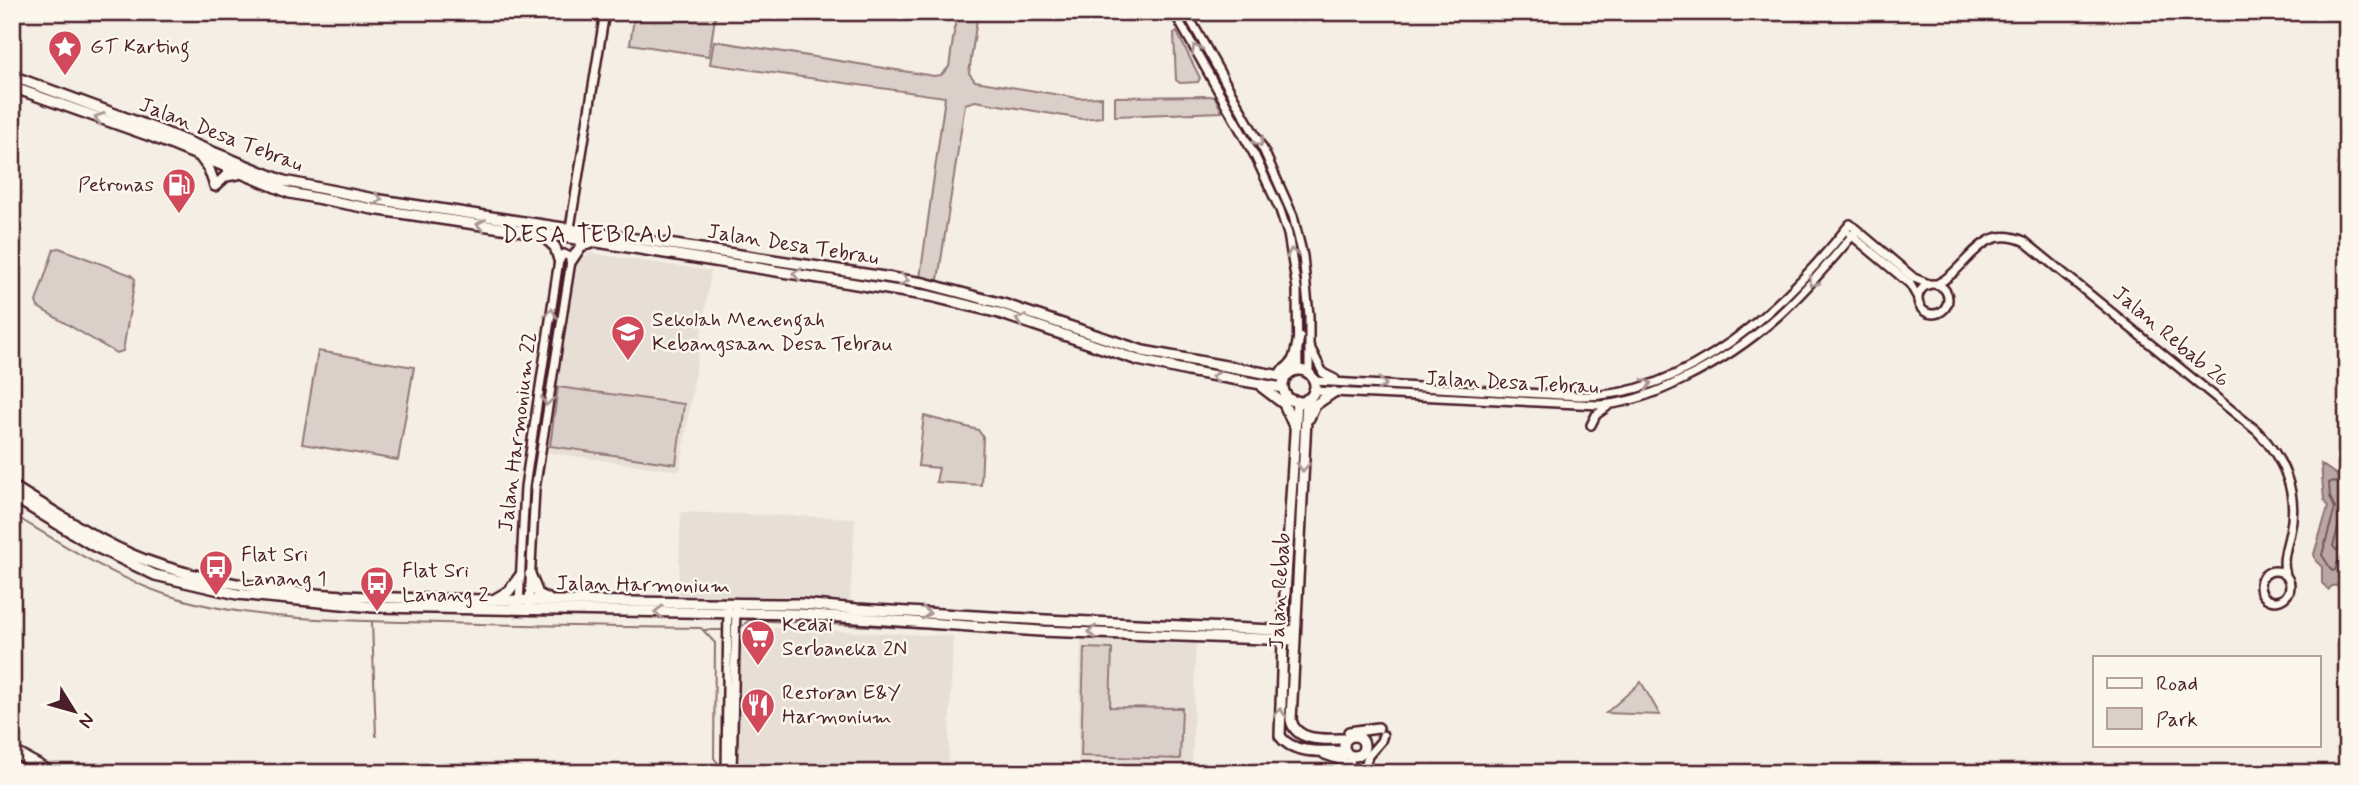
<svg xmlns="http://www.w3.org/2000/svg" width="2359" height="785" viewBox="0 0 2359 785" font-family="Mynerve,sans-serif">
<rect width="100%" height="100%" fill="#f4eee4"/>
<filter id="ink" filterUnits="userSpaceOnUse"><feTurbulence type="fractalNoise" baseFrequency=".0143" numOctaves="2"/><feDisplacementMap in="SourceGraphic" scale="14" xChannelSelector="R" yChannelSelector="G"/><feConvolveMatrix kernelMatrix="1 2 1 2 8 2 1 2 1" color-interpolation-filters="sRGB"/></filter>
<g filter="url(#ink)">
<path fill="#e7dfd6" d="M 589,253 L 711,271 L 680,471 L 544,452 L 575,264 Z
M 681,512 L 855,518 L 850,602 L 678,594 Z
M 749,627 L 953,636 L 948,773 L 743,773 L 737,756 L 741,634 Z
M 1081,639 L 1196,641 L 1192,767 L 1078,765 Z"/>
<path fill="#dbd0c9" stroke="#92787a" stroke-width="2" d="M 635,12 L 716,12 L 709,56 L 630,44 Z
M 957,12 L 978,12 L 969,73 L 975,81 L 1078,98 L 1102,97 L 1102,117 L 1082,119 L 975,101 L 965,104 L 938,280 L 920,278 L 945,97 L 710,64 L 714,41 L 934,76 L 941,75 L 949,67 Z
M 1177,32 L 1200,78 L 1198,82 L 1180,83 L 1176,80 L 1174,33 Z
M 1209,96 L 1215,97 L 1222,112 L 1115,116 L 1115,97 Z
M 59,248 L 131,275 L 135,279 L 123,351 L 116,353 L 38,307 L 36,302 L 54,249 Z
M 318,351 L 414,367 L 398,460 L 302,444 Z
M 558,387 L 684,404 L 676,464 L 550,446 Z
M 924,416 L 978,430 L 983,437 L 981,485 L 936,482 L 939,468 L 918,466 Z
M 1084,648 L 1112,649 L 1110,707 L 1182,708 L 1180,759 L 1081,756 Z
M 1641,682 L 1660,715 L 1606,713 Z"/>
<path fill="#baa7a5" stroke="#8d7174" stroke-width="2" d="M 2321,464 L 2347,482 L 2347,560 L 2343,564 L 2341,585 L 2332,586 L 2328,590 L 2322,583 L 2322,567 L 2316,561 L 2314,554 L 2328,507 L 2324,500 Z"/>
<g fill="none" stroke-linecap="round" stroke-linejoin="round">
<path stroke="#77555c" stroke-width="2" d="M 2347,487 L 2333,481 L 2329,483 L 2330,497 L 2335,508 L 2322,555 L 2332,571 L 2335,570 L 2339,559 L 2347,557
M 2347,496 L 2342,498 L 2343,511 L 2333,546 L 2336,550 L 2347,548"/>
<path stroke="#8d7174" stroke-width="2" d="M 12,514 C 62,544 111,576 167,595 C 242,619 325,620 404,622 C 503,625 602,627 701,628 L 715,643 L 714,758 L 720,766
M 372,622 L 376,736
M 739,629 L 749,620 L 988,632
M 704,630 L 726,630
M 1109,638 L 1133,639"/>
<g stroke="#4a1f2b" stroke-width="12">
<path id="minor" d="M 1174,12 L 1255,156 L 1280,210 L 1288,234 L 1297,289 L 1298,370
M 1186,12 L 1264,151 L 1293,216 L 1303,256 L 1309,315 L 1309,374
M 570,228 L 605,12
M 1850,234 L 1910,284 L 1918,298
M 1937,284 C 1969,269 1980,222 2024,241 L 2257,431 C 2284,458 2299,494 2290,532 C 2287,547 2281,560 2286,575
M1918 299a15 15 0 1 1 30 0a15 15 0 1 1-30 0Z
M 1311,349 L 1323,373 L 1335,379
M 1314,381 L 1580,396 C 1690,397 1786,305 1850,224 L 1914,278 L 1929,284
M 1313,391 L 1599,405 C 1628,404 1656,393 1682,380 C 1761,342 1802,296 1857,230
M 1591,425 L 1596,415 L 1607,407
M2260 586a15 15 0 1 1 30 0a15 15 0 1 1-30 0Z
M 519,605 L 525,487 L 559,260 L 564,254 L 570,257 L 571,261 L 535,489 L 529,603
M 1350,756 L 1351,773
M 726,773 L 728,604
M 732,773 L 736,604
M 1363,773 L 1368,756 L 1381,741 L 1383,735"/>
</g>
<g stroke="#4a1f2b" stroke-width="14">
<path id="major" d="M 12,76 L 156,129 L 284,181 L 374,199 L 924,283 L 1003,304 L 1143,351 L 1286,377
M 12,87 L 153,137 L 290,193 L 373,209 L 597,242 L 930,296 L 999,313 L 1138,360 L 1188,371 L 1283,388
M 201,158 L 209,169 L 215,186 L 226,176 L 238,174
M 543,236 L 555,247 L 559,260
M 571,261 L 581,246 L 592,243
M1283 386a16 16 0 1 1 32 0a16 16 0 1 1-32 0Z
M 1282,371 C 1296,364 1296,351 1299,337
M 1263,388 L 1284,404 L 1293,424
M 1307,399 L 1291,720 C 1296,743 1328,739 1346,739
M 1297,401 L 1284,610 L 1280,736 C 1293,755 1324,751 1345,751
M 1309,418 L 1315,405 L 1334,392
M 12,486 C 60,515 108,549 162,566 C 270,600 386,598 499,600 C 600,601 701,604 801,604 L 857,609 L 1045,620 L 1295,631
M 12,496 L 94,546 L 155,575 L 237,594 L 373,607 L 800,614 L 1040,631 L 1294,640
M 530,574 L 538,594 L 548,599
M 495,599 L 509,591 L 520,576
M 1349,732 L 1378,728
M1344 746a10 10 0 1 1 20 0a10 10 0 1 1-20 0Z
M 1325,754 L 1342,760 L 1348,773"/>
</g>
<g stroke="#4a1f2b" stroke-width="15">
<path id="highway" d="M 12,751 L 52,773"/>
</g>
<use href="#minor" stroke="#fbf7ec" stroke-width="7"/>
<use href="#major" stroke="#fbf7ec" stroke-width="9"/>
<use href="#highway" stroke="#fbf7ec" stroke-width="10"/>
</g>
<defs><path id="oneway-chevron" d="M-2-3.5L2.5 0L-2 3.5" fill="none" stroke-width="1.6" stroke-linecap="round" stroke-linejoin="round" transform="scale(1.75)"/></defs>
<g stroke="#ab9695">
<use href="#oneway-chevron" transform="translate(1196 49) rotate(-119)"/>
<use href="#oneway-chevron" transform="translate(99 118) rotate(-160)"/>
<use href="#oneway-chevron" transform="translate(1259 142) rotate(61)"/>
<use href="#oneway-chevron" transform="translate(378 199) rotate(9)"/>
<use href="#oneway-chevron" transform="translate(481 225) rotate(-171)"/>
<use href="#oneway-chevron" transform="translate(1292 253) rotate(-101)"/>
<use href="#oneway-chevron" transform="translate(797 274) rotate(-171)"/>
<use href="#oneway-chevron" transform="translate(904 280) rotate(9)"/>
<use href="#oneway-chevron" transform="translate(1813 282) rotate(131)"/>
<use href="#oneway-chevron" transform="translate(551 313) rotate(-81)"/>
<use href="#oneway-chevron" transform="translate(1020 320) rotate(-161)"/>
<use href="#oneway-chevron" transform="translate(1216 377) rotate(-170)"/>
<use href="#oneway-chevron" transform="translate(1382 384) rotate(4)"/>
<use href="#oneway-chevron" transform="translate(1647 384) rotate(-18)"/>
<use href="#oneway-chevron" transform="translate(547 401) rotate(98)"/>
<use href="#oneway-chevron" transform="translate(1303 467) rotate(93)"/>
<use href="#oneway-chevron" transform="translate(659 612) rotate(-179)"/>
<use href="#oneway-chevron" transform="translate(926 613) rotate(3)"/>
<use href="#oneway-chevron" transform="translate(1092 632) rotate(-178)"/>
<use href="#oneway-chevron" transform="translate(1280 713) rotate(-88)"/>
</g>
</g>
<defs>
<g id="sight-pin" transform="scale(1.75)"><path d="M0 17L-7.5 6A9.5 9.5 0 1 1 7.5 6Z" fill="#d1495b" stroke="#fbf7ec"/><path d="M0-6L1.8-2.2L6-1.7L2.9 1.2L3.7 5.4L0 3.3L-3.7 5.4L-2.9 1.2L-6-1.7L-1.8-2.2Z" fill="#fff"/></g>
<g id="fuel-pin" transform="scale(1.75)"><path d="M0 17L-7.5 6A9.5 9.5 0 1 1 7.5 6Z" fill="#d1495b" stroke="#fbf7ec"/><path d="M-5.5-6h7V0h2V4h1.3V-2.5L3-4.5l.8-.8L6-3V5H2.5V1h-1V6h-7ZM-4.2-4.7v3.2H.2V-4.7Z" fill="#fff"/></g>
<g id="school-pin" transform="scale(1.75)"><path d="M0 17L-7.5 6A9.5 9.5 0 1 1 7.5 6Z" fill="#d1495b" stroke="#fbf7ec"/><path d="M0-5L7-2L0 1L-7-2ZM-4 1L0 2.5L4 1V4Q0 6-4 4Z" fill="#fff"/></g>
<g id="bus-pin" transform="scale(1.75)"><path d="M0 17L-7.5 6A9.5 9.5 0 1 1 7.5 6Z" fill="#d1495b" stroke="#fbf7ec"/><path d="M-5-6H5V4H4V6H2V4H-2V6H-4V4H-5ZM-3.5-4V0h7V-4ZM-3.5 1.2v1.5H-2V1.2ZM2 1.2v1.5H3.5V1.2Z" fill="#fff"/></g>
<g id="supermarket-pin" transform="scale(1.75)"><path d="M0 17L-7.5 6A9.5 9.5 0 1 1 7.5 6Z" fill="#d1495b" stroke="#fbf7ec"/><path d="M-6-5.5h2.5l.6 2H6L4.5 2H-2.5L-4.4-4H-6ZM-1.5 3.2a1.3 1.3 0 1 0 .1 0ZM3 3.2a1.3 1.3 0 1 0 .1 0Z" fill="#fff"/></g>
<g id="restaurant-pin" transform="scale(1.75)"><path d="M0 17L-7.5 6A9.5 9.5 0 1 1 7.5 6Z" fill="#d1495b" stroke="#fbf7ec"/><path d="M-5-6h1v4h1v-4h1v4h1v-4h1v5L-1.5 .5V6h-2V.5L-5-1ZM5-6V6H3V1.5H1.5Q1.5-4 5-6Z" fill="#fff"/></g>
</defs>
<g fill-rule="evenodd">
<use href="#sight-pin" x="65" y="47"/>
<use href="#fuel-pin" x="179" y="185"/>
<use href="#school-pin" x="628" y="332"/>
<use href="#bus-pin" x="216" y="567"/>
<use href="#bus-pin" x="377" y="583"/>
<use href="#supermarket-pin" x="758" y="637"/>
<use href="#restaurant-pin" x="758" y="705"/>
</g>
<g text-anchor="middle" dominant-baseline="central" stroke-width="5" stroke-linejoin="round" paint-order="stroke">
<g font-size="21" fill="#4a1f2b" stroke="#fbf7ec" text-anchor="start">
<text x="90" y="47">GT Karting</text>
<text x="154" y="185" text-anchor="end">Petronas</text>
<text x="652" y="320">Sekolah Menengah<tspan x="652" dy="24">Kebangsaan Desa Tebrau</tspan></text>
<text x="241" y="555">Flat Sri<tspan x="241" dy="24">Lanang 1</tspan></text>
<text x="402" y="571">Flat Sri<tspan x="402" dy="24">Lanang 2</tspan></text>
<text x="782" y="625">Kedai<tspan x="782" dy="24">Serbaneka 2N</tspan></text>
<text x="782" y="693">Restoran E&amp;Y<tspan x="782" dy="24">Harmonium</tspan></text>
</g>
<g font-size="21" fill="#4a1f2b" stroke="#fbf7ec">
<text transform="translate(221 135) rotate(21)">Jalan Desa Tebrau</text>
<text transform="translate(793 245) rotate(9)">Jalan Desa Tebrau</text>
<text transform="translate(2171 337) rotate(40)">Jalan Rebab 26</text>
<text transform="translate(1512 383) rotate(3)">Jalan Desa Tebrau</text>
<text transform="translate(518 432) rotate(-83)">Jalan Harmonium 22</text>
<text transform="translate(643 585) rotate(1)">Jalan Harmonium</text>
<text transform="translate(1280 591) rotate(-87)">Jalan Rebab</text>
</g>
<g font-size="24" letter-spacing="2" fill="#4a1f2b" stroke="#fbf7ec">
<text x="588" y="235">DESA TEBRAU</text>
</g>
</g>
<rect width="2359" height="785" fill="none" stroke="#fbf7ec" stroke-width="42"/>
<rect x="21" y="21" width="2317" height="743" fill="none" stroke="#4a1f2b" stroke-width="2.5" filter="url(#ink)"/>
<rect x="2093" y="656" width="228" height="91" fill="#fbf7ec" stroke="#b4a19f" stroke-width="2"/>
<rect x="2107" y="678" width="35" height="10" fill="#fbf7ec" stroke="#b4a19f" stroke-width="2"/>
<text x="2156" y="690" font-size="21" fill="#4a1f2b">Road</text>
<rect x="2107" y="708" width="35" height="21" fill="#dbd0c9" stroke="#b4a19f" stroke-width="2"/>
<text x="2156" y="726" font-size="21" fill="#4a1f2b">Park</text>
<g transform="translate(74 711) rotate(127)" stroke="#fbf7ec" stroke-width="5" paint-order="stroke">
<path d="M0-5L12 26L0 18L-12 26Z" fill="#4a1f2b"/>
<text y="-10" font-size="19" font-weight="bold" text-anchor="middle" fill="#4a1f2b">N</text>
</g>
</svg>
